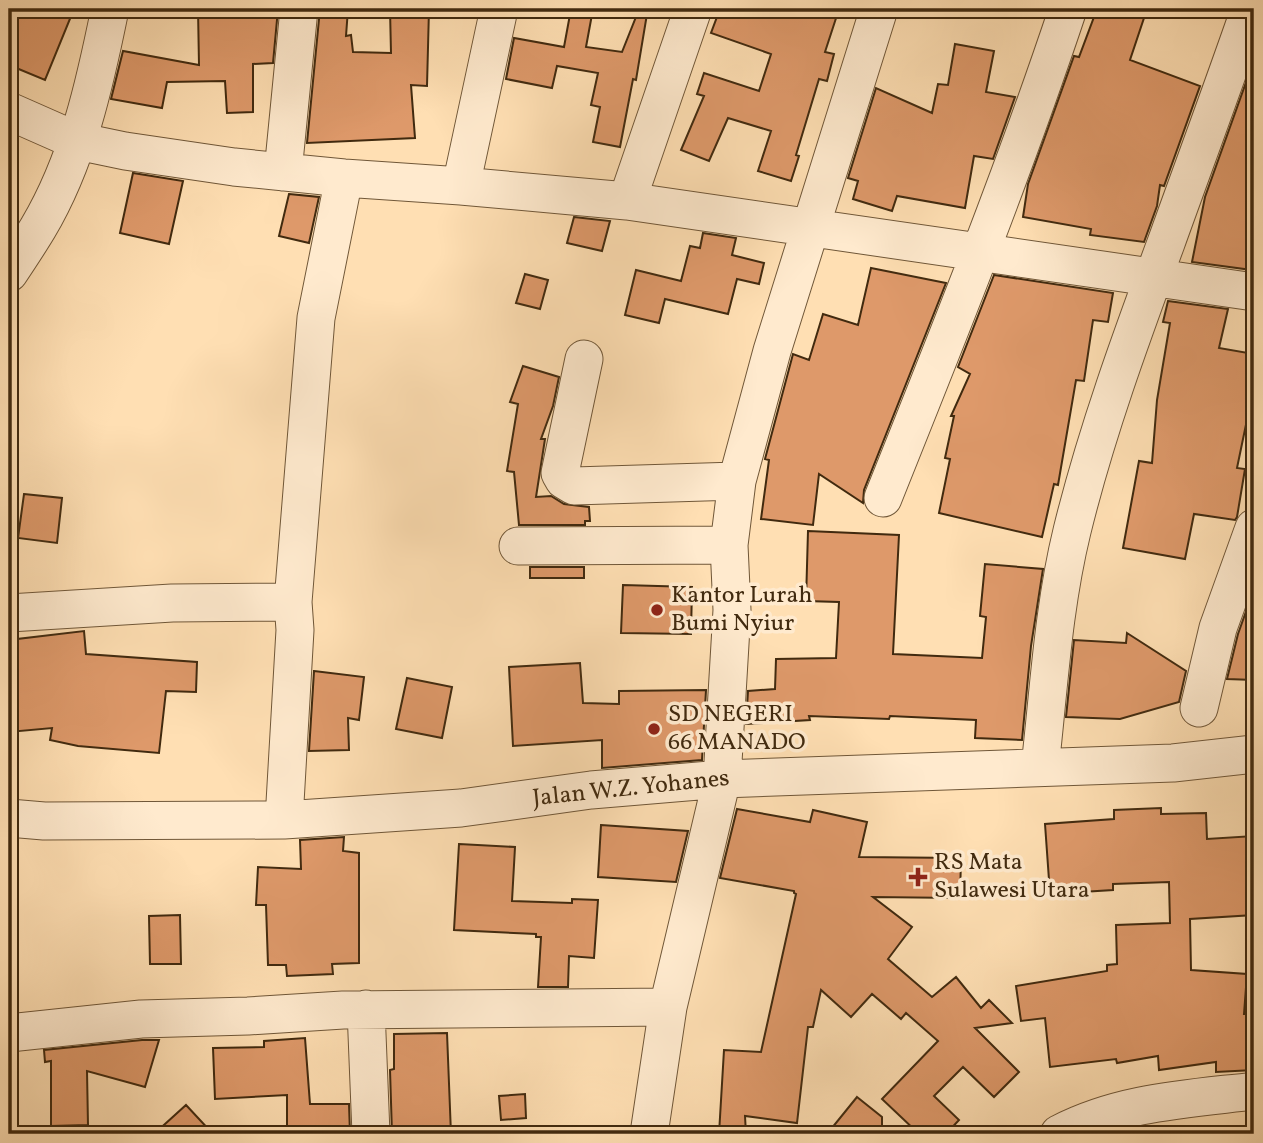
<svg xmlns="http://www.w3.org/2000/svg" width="1263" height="1143" viewBox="0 0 1263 1143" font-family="Vollkorn,serif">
<rect width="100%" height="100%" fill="#ffdfb3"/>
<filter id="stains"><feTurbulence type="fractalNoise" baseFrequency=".00286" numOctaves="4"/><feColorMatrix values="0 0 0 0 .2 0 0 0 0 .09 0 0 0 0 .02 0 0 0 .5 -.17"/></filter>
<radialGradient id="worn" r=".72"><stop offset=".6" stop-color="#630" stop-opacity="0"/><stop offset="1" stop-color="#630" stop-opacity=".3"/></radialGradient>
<path fill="#de996a" stroke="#412a0f" stroke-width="2" d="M 9,9 L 74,9 L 45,80 L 9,65 Z
M 198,9 L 278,9 L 273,63 L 253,64 L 253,112 L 227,113 L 225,81 L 167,82 L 162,108 L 111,99 L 123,51 L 199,65 Z
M 320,9 L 348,9 L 346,36 L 351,35 L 353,52 L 391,53 L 390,9 L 429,9 L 427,86 L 411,85 L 415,138 L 307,143 Z
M 571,9 L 593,9 L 586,47 L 622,52 L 638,12 L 647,14 L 636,80 L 633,79 L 620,147 L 593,142 L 600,107 L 591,105 L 598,73 L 557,66 L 552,88 L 506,79 L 514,38 L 564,47 Z
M 720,9 L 839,9 L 825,52 L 834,54 L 827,81 L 819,79 L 796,155 L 799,156 L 791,181 L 758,171 L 771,131 L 728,118 L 709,161 L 681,150 L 704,96 L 697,94 L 704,73 L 759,91 L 771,54 L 711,33 Z
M 1097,9 L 1147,9 L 1130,60 L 1200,86 L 1164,186 L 1160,185 L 1157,206 L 1144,242 L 1090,235 L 1091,229 L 1023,217 L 1028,184 L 1074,56 L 1079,57 Z
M 955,44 L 994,51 L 986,92 L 1015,97 L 993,159 L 974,156 L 965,208 L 897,196 L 892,211 L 853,199 L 858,181 L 848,178 L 876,88 L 932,113 L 938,84 L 948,85 Z
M 1254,60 L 1254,247 L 1252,270 L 1192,262 L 1205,197 Z
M 133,173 L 183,181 L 169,244 L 120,233 Z
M 289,194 L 319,197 L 309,243 L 279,236 Z
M 574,217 L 610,221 L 602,251 L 567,243 Z
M 703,233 L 736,238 L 732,255 L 764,263 L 759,284 L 737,279 L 728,314 L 665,299 L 659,323 L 625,315 L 636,270 L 681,281 L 690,246 L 700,248 Z
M 871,268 L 946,283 L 864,490 L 863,503 L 819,474 L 813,525 L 761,519 L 769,460 L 765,459 L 793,354 L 809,360 L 823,314 L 858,325 Z
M 525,274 L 548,280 L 540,309 L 516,303 Z
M 994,275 L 1113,293 L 1108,322 L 1093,320 L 1084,381 L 1076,380 L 1058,485 L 1054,484 L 1042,537 L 939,513 L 950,459 L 945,458 L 954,416 L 951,416 L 970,374 L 958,367 Z
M 1168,301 L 1228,309 L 1219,348 L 1254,354 L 1254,386 L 1237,468 L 1245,469 L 1237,517 L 1235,520 L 1194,514 L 1185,559 L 1123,548 L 1139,461 L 1152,463 L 1157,400 L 1170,323 L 1163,322 Z
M 523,366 L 559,377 L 553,406 L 541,439 L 545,439 L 536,497 L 551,496 L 564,504 L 589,507 L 590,521 L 585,521 L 585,525 L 519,525 L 514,472 L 507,471 L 518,404 L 510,402 Z
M 24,494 L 62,498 L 57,543 L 18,538 Z
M 808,531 L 899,535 L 893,654 L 982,658 L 986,617 L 980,616 L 985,564 L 1043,569 L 1031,646 L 1022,740 L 975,738 L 976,720 L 890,716 L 889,719 L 809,716 L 810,720 L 746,724 L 748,691 L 775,689 L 776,659 L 836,658 L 839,602 L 806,601 Z
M 530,567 L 584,567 L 584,578 L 530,578 Z
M 623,585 L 692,587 L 691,634 L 621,633 Z
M 1254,589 L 1254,680 L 1227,679 L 1238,634 Z
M 84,631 L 86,654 L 197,662 L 196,692 L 166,691 L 159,753 L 78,746 L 50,740 L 52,728 L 9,732 L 9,640 Z
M 1127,633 L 1186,671 L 1179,702 L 1120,719 L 1066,717 L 1074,640 L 1126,643 Z
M 580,663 L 583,703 L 619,704 L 619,691 L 706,690 L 702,760 L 602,768 L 602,740 L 513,746 L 509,667 Z
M 314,671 L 364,677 L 359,720 L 348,718 L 349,750 L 309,751 Z
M 407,678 L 452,687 L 442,738 L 396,729 Z
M 1161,808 L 1161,814 L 1206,813 L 1207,839 L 1254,836 L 1254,915 L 1190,919 L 1191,970 L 1247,974 L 1244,1014 L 1254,1014 L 1254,1070 L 1216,1072 L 1216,1062 L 1159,1070 L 1158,1056 L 1117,1063 L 1116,1059 L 1050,1067 L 1045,1018 L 1021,1021 L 1016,986 L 1107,971 L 1107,965 L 1117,964 L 1116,925 L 1170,923 L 1169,882 L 1113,884 L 1113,890 L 1050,894 L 1045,824 L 1114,819 L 1114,810 Z
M 737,809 L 810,822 L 813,810 L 867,822 L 859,857 L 961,858 L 960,898 L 873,897 L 912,927 L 888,959 L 932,997 L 956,977 L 981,1008 L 989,1000 L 1012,1023 L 975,1028 L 1019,1072 L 994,1097 L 963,1067 L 934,1096 L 959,1120 L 946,1134 L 919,1134 L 882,1099 L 938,1041 L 906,1013 L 901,1019 L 872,994 L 851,1017 L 821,990 L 813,1027 L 808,1027 L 797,1123 L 745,1116 L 746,1134 L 719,1134 L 724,1050 L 761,1052 L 796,894 L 794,893 L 794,891 L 720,878 Z
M 601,825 L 688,831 L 676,882 L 598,877 Z
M 344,837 L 343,851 L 359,853 L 359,963 L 332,964 L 333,974 L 287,976 L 286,965 L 268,965 L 266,905 L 256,905 L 258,867 L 301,869 L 300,840 Z
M 459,844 L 515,847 L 512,901 L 572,903 L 572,899 L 598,900 L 594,958 L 569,956 L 568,987 L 538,987 L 541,937 L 536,937 L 536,934 L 454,930 Z
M 180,915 L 181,964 L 150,964 L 149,916 Z
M 447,1033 L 451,1134 L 392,1134 L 390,1070 L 394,1069 L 394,1034 Z
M 305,1038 L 310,1104 L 349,1104 L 350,1134 L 287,1134 L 287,1095 L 215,1099 L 213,1048 L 264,1047 L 264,1041 Z
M 142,1040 L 159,1040 L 145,1087 L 87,1071 L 88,1125 L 51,1126 L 51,1061 L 45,1062 L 44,1050 Z
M 525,1094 L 526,1118 L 501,1120 L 499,1096 Z
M 857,1097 L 882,1117 L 882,1134 L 827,1134 Z
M 186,1105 L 213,1134 L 154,1134 Z"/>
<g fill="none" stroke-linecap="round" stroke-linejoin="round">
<g stroke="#705738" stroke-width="39">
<path id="minor" d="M 9,111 L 77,141 L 125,151 L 234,167 L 344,178 L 461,186 L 499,9
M 283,172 L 299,9
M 461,186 L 627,201 L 693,9
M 627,201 L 1254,292
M 9,273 C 19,258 29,243 38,228 C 78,161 95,83 110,9
M 584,359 L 560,473 L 564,480 L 574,486 L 737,481
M 883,498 C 948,336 1013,174 1068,9
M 518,546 L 729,545
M 9,613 L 172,603 L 293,602
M 1199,708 L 1218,628 L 1254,528
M 1040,767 C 1049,688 1053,609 1072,531 C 1096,433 1131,338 1166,243 C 1194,165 1223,87 1250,9
M 9,818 L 44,821 L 284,820 L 461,808 L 591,790 L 722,779 L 1173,763 L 1254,754
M 284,820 L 295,630 L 293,602 L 316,318 L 344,178
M 366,1009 L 371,1134
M 9,1033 L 141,1019 L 248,1016 L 343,1010 L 668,1007
M 649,1134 L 668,1007 L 722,779 L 732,610 L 729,545 L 737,481 L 772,351 L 879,9
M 1059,1134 C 1120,1102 1187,1099 1254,1091"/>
</g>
<use href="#minor" stroke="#ffeace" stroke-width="37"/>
</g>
<g fill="#8f2418" stroke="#ffeace" stroke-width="2.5">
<circle cx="657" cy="610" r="7"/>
<circle cx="654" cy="729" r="7"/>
<path d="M914.5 866.5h7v7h7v7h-7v7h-7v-7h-7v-7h7z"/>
</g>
<g text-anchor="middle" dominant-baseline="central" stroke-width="7" stroke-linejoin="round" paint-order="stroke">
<g font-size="24" fill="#412a0f" stroke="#ffeace" text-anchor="start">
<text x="671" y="596">Kantor Lurah<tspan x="671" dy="28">Bumi Nyiur</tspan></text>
<text x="668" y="715">SD NEGERI<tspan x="668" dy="28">66 MANADO</tspan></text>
<text x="934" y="863">RS Mata<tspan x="934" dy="28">Sulawesi Utara</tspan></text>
</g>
<g font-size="24" fill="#412a0f" stroke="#ffeace">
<text transform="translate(631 789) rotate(-6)">Jalan W.Z. Yohanes</text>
</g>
</g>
<rect width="1263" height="1143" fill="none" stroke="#ffdfb3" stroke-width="35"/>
<rect x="10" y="10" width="1242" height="1122" fill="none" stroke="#412a0f" stroke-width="3.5"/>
<rect x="18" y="18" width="1228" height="1108" fill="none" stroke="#412a0f" stroke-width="2"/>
<rect width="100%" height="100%" filter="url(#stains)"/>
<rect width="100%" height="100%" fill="url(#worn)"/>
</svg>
